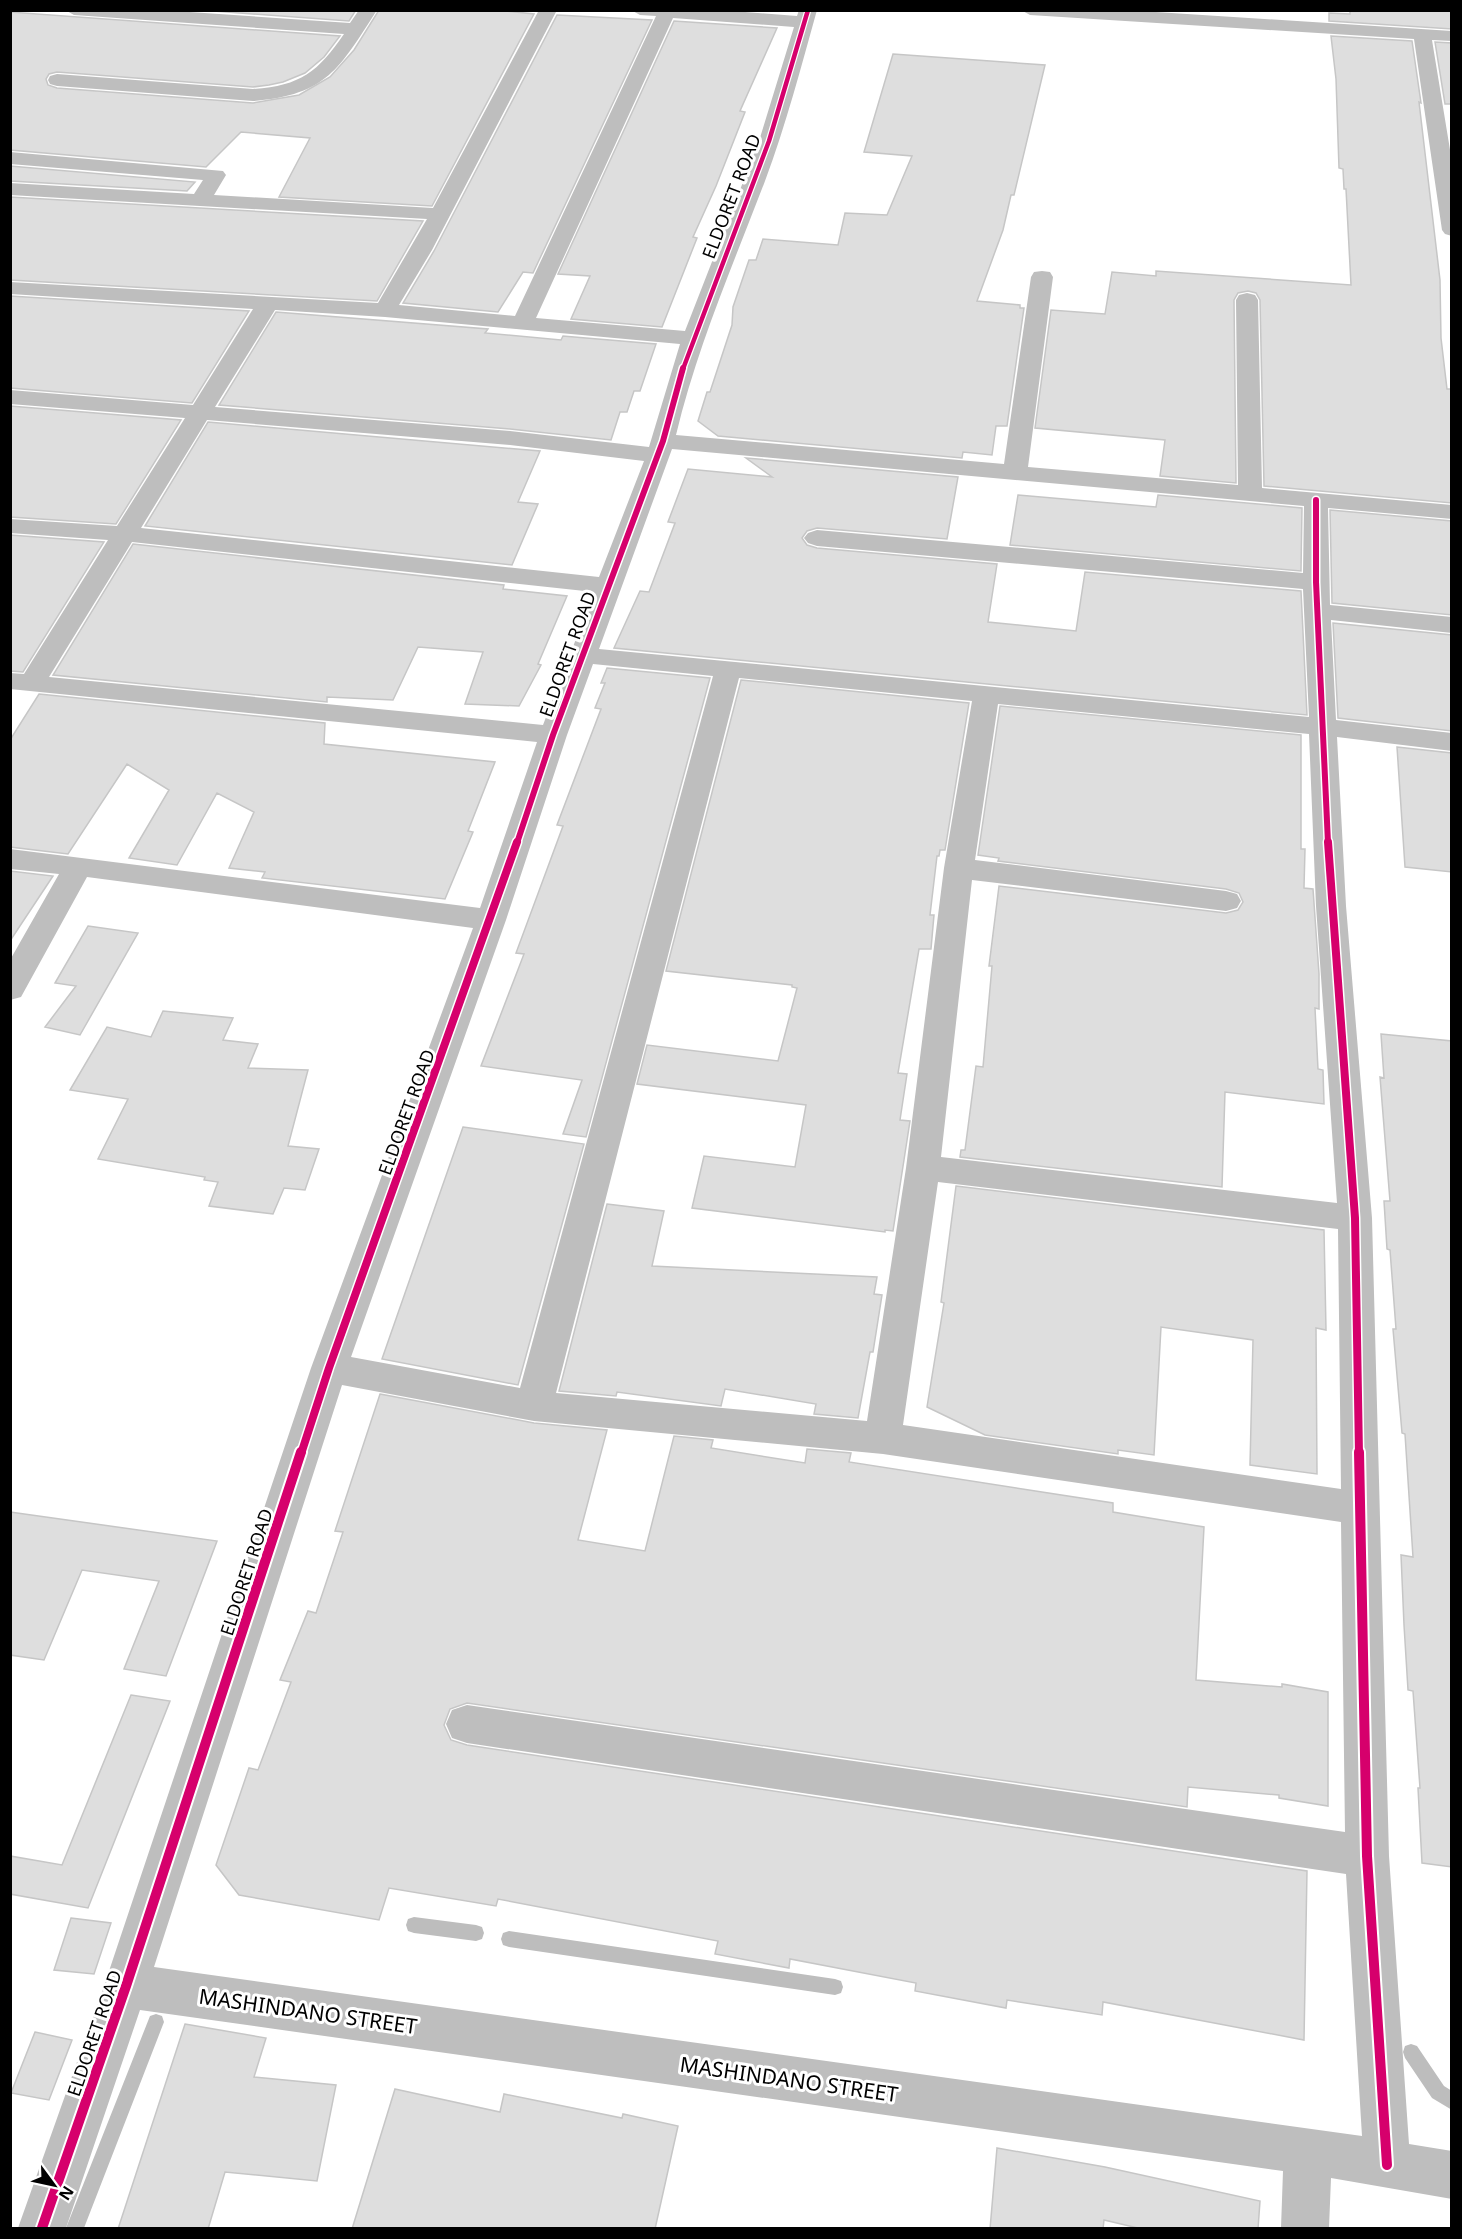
<svg xmlns="http://www.w3.org/2000/svg" width="1462" height="2239" viewBox="0 0 1462 2239" font-family="'Noto Sans',sans-serif">
<rect width="100%" height="100%" fill="#fff"/>
<g fill="none" stroke-linecap="round" stroke-linejoin="round">
<path fill="#bdbdbd" fill-rule="evenodd" d="M 414,1917 L 476,1925 L 482,1927 L 484,1933 L 482,1939 L 476,1941 L 414,1933 L 408,1931 L 406,1925 L 408,1919 Z
M 509,1931 L 835,1979 L 841,1981 L 843,1987 L 841,1993 L 835,1995 L 509,1947 L 503,1945 L 501,1939 L 503,1933 Z
M 156,2014 L 162,2016 L 164,2022 L 84,2228 L 66,2228 L 150,2016 Z
M 1411,2044 L 1417,2046 L 1444,2086 L 1452,2091 L 1452,2110 L 1432,2098 L 1405,2058 L 1403,2052 L 1405,2046 Z"/>
</g>
<path fill="#dedede" stroke="#c6c6c6" stroke-width="1.5" d="M 200,10 L 356,10 L 349,21 Z
M 379,10 L 496,10 L 534,14 L 432,206 L 279,197 L 310,138 L 241,132 L 206,167 L 10,150 L 10,12 L 340,36 L 324,57 L 305,73 L 283,82 L 269,85 L 253,87 L 57,72 L 49,74 L 46,79 L 48,85 L 57,88 L 253,103 L 299,95 L 330,77 L 354,50 Z
M 1350,10 L 1452,10 L 1452,29 L 1329,21 L 1329,13 L 1350,14 Z
M 557,15 L 652,20 L 533,273 L 523,272 L 498,312 L 403,303 L 434,251 Z
M 674,21 L 777,28 L 740,111 L 745,112 L 716,186 L 693,237 L 697,238 L 662,327 L 571,319 L 590,276 L 558,274 Z
M 1331,36 L 1412,41 L 1421,103 L 1419,102 L 1440,280 L 1441,338 L 1447,389 L 1452,389 L 1452,503 L 1264,486 L 1260,300 L 1256,293 L 1248,291 L 1238,293 L 1234,300 L 1236,483 L 1160,476 L 1165,440 L 1035,428 L 1051,310 L 1105,314 L 1112,272 L 1156,276 L 1156,271 L 1351,285 L 1346,189 L 1344,189 L 1343,169 L 1339,168 L 1336,79 Z
M 1435,42 L 1452,43 L 1452,104 L 1445,104 Z
M 893,54 L 1045,65 L 1014,195 L 1011,195 L 1003,230 L 977,301 L 1020,305 L 1020,308 L 1024,308 L 1007,426 L 996,426 L 992,455 L 963,452 L 962,458 L 718,436 L 698,421 L 707,392 L 710,392 L 732,325 L 733,307 L 749,260 L 756,260 L 763,239 L 838,245 L 845,213 L 887,215 L 912,156 L 864,152 Z
M 10,166 L 195,182 L 187,191 L 10,181 Z
M 10,197 L 423,221 L 377,301 L 10,280 Z
M 10,296 L 249,311 L 192,403 L 10,388 Z
M 276,312 L 488,329 L 485,333 L 561,340 L 563,336 L 656,344 L 640,391 L 634,391 L 627,412 L 620,412 L 611,440 L 510,429 L 219,405 Z
M 10,406 L 181,420 L 116,524 L 10,517 Z
M 208,422 L 540,451 L 518,502 L 538,504 L 512,565 L 145,526 Z
M 746,458 L 958,477 L 947,539 L 817,528 L 807,531 L 802,538 L 807,545 L 817,548 L 997,564 L 988,622 L 1076,631 L 1085,572 L 1301,591 L 1307,715 L 614,648 L 640,591 L 649,592 L 675,523 L 668,522 L 688,469 L 772,477 Z
M 1018,495 L 1156,507 L 1158,495 L 1302,508 L 1301,571 L 1010,545 Z
M 1330,510 L 1452,521 L 1452,615 L 1332,603 Z
M 10,535 L 104,542 L 23,672 L 10,671 Z
M 133,544 L 504,585 L 503,589 L 567,596 L 538,664 L 541,665 L 519,706 L 465,704 L 483,652 L 418,647 L 393,700 L 327,697 L 327,702 L 53,675 Z
M 1333,623 L 1452,635 L 1452,731 L 1338,718 Z
M 607,668 L 710,678 L 586,1137 L 563,1134 L 582,1080 L 481,1066 L 524,954 L 516,953 L 563,826 L 557,825 L 601,709 L 595,708 L 605,683 L 601,683 Z
M 741,680 L 969,703 L 945,850 L 940,850 L 939,856 L 937,856 L 930,915 L 934,915 L 931,949 L 919,949 L 898,1073 L 907,1074 L 900,1120 L 910,1121 L 893,1231 L 885,1230 L 885,1232 L 692,1208 L 704,1156 L 795,1167 L 806,1105 L 637,1084 L 647,1045 L 778,1061 L 797,988 L 792,987 L 792,985 L 666,971 Z
M 39,694 L 325,723 L 324,744 L 495,762 L 468,831 L 473,832 L 445,899 L 262,878 L 265,872 L 229,868 L 254,812 L 217,793 L 177,865 L 129,858 L 169,790 L 127,764 L 68,854 L 10,847 L 10,740 Z
M 1000,706 L 1301,735 L 1301,849 L 1305,849 L 1304,888 L 1313,889 L 1319,974 L 1319,1009 L 1315,1008 L 1318,1069 L 1323,1070 L 1324,1104 L 1225,1092 L 1222,1187 L 960,1157 L 961,1150 L 965,1150 L 976,1066 L 983,1067 L 992,966 L 989,966 L 999,886 L 1226,913 L 1238,910 L 1243,902 L 1239,893 L 1226,889 L 998,861 L 999,858 L 978,855 Z
M 1397,747 L 1452,753 L 1452,872 L 1405,867 Z
M 10,871 L 53,876 L 10,941 Z
M 88,926 L 138,933 L 80,1035 L 45,1027 L 76,986 L 55,983 Z
M 163,1011 L 233,1018 L 223,1040 L 258,1044 L 248,1068 L 308,1070 L 288,1146 L 319,1149 L 305,1190 L 284,1188 L 273,1214 L 209,1206 L 218,1182 L 204,1180 L 205,1177 L 98,1159 L 128,1099 L 70,1090 L 107,1027 L 151,1037 Z
M 1381,1034 L 1452,1041 L 1452,1867 L 1422,1863 L 1418,1788 L 1420,1788 L 1413,1691 L 1408,1690 L 1404,1625 L 1401,1555 L 1413,1557 L 1405,1434 L 1402,1433 L 1393,1329 L 1396,1329 L 1390,1250 L 1387,1249 L 1384,1201 L 1390,1201 L 1380,1077 L 1384,1078 Z
M 463,1127 L 584,1144 L 518,1385 L 382,1359 Z
M 956,1186 L 1324,1230 L 1326,1330 L 1316,1328 L 1317,1474 L 1250,1465 L 1253,1340 L 1161,1327 L 1154,1455 L 1118,1450 L 1118,1454 L 985,1435 L 927,1407 L 944,1303 L 941,1302 Z
M 607,1204 L 664,1211 L 652,1266 L 877,1277 L 874,1294 L 882,1295 L 873,1352 L 870,1352 L 858,1418 L 814,1414 L 816,1404 L 725,1389 L 721,1406 L 617,1392 L 616,1396 L 559,1391 Z
M 380,1394 L 534,1423 L 607,1430 L 578,1540 L 645,1551 L 674,1436 L 713,1440 L 711,1448 L 805,1463 L 807,1449 L 851,1453 L 849,1462 L 1113,1503 L 1113,1512 L 1204,1527 L 1196,1680 L 1282,1687 L 1282,1684 L 1328,1692 L 1328,1806 L 1279,1798 L 1279,1795 L 1188,1787 L 1187,1807 L 467,1703 L 450,1709 L 444,1725 L 451,1740 L 467,1745 L 1307,1871 L 1304,2040 L 1103,2002 L 1102,2015 L 1007,2000 L 1006,2008 L 915,1991 L 916,1983 L 790,1959 L 789,1968 L 715,1954 L 718,1941 L 498,1899 L 496,1906 L 389,1888 L 379,1920 L 239,1895 L 216,1865 L 249,1768 L 258,1770 L 291,1682 L 280,1680 L 308,1611 L 316,1613 L 343,1532 L 335,1531 Z
M 10,1512 L 217,1541 L 166,1676 L 124,1669 L 159,1581 L 82,1570 L 44,1660 L 10,1655 Z
M 131,1695 L 170,1701 L 88,1908 L 10,1894 L 10,1856 L 62,1865 Z
M 71,1918 L 111,1923 L 94,1974 L 54,1970 Z
M 185,2024 L 266,2038 L 254,2077 L 336,2085 L 317,2181 L 225,2172 L 208,2229 L 118,2229 Z
M 35,2032 L 72,2040 L 49,2100 L 11,2093 Z
M 395,2089 L 500,2112 L 504,2094 L 622,2118 L 623,2114 L 678,2126 L 655,2229 L 352,2229 Z
M 997,2148 L 1105,2167 L 1260,2201 L 1258,2229 L 1142,2229 L 1104,2220 L 1103,2229 L 990,2229 Z"/>
<g fill="none" stroke-linecap="round" stroke-linejoin="round">
<path fill="#bebebe" fill-rule="evenodd" d="M 65,10 L 160,10 L 350,23 L 359,10 L 377,10 C 339,69 327,95 253,101 L 57,86 L 50,84 L 48,80 L 50,76 L 57,74 L 253,89 C 300,86 318,72 344,34 L 74,15 Z
M 539,10 L 557,10 L 432,250 L 399,305 L 515,316 L 656,16 L 640,15 L 631,10 L 720,10 L 797,16 L 799,10 L 817,10 C 801,67 786,125 765,181 C 733,265 697,347 676,435 L 1004,464 L 1031,277 L 1034,272 L 1042,271 L 1050,272 L 1053,277 L 1028,467 L 1238,485 L 1236,300 L 1239,295 L 1247,293 L 1255,295 L 1258,300 L 1262,488 L 1452,505 L 1452,519 L 1328,508 L 1330,605 L 1452,617 L 1452,633 L 1331,620 L 1336,720 L 1452,733 L 1452,751 L 1337,737 L 1346,906 L 1372,1218 L 1389,1856 L 1409,2144 L 1452,2151 L 1452,2199 L 1331,2178 L 1329,2228 L 1281,2228 L 1283,2171 L 140,2010 L 66,2228 L 18,2228 L 104,1986 L 311,1368 L 473,928 L 87,877 L 21,997 L 10,1000 L 10,960 L 59,874 L 10,869 L 10,849 L 480,908 L 537,742 L 10,689 L 10,673 L 24,674 L 108,540 L 10,533 L 10,519 L 117,526 L 185,418 L 10,404 L 10,390 L 193,405 L 253,309 L 10,294 L 10,282 L 378,303 L 427,219 L 10,195 L 10,183 L 194,194 L 203,180 L 10,164 L 10,152 L 223,171 L 226,175 L 214,195 L 433,208 ZM 673,18 L 794,27 L 759,141 L 685,331 L 536,318 ZM 275,310 L 385,317 L 680,344 L 649,447 L 510,431 L 215,407 ZM 207,420 L 510,445 L 644,461 L 599,577 L 141,528 ZM 672,449 L 1304,506 L 1303,573 L 817,530 L 808,533 L 804,538 L 808,543 L 817,546 L 1303,589 L 1309,717 L 599,649 ZM 132,542 L 594,592 L 543,725 L 49,677 ZM 593,664 L 713,676 L 520,1388 L 351,1357 L 506,920 L 567,735 ZM 739,678 L 972,701 L 944,868 L 906,1168 L 867,1421 L 556,1393 ZM 998,704 L 1309,734 L 1316,906 L 1337,1203 L 941,1157 L 972,880 L 1226,911 L 1237,908 L 1241,901 L 1237,894 L 1226,891 L 975,860 ZM 938,1182 L 1338,1229 L 1341,1489 L 903,1425 ZM 342,1385 L 534,1421 L 883,1454 L 1341,1522 L 1345,1832 L 467,1705 L 452,1710 L 446,1724 L 452,1738 L 467,1743 L 1346,1874 L 1362,2136 L 154,1967 Z
M 1021,10 L 1125,10 L 1452,31 L 1452,41 L 1432,40 L 1452,162 L 1452,236 L 1445,234 L 1442,230 L 1414,39 L 1030,15 Z"/>
<g stroke="#fff" stroke-width="7">
<path id="cycleway-far3" d="M 683,369 L 769,141 L 808,10"/>
</g>
<g stroke="#fff" stroke-width="9">
<path id="cycleway-far2" d="M 1316,500 L 1316,582 L 1328,843
M 517,843 L 553,735 L 663,441 L 683,368"/>
</g>
<g stroke="#fff" stroke-width="11">
<path id="cycleway-far1" d="M 1328,842 L 1355,1218 L 1359,1454
M 301,1454 L 329,1368 L 517,842"/>
</g>
<g stroke="#fff" stroke-width="14">
<path id="cycleway" d="M 1359,1452 L 1367,1856 L 1387,2165
M 42,2228 L 126,1986 L 301,1452"/>
</g>
<use href="#cycleway-far3" stroke="#d6006c" stroke-width="4.5"/>
<use href="#cycleway-far2" stroke="#d6006c" stroke-width="6"/>
<use href="#cycleway-far1" stroke="#d6006c" stroke-width="8"/>
<use href="#cycleway" stroke="#d6006c" stroke-width="10"/>
</g>
<g text-anchor="middle" dominant-baseline="central" stroke-width="6" stroke-linejoin="round" paint-order="stroke">
<g font-size="18" fill="#000" stroke="#fff">
<text transform="translate(731 196) rotate(-69)">ELDORET ROAD</text>
<text transform="translate(567 654) rotate(-70)">ELDORET ROAD</text>
<text transform="translate(406 1112) rotate(-70)">ELDORET ROAD</text>
<text transform="translate(246 1572) rotate(-72)">ELDORET ROAD</text>
<text transform="translate(94 2033) rotate(-71)">ELDORET ROAD</text>
</g>
<g font-size="21" fill="#000" stroke="#fff">
<text transform="translate(308 2011) rotate(8)">MASHINDANO STREET</text>
<text transform="translate(789 2079) rotate(8)">MASHINDANO STREET</text>
</g>
</g>
<rect width="1462" height="2239" fill="none" stroke="#000000" stroke-width="24"/>
<g transform="translate(54 2185) rotate(123)" stroke="#ffffff" stroke-width="4.5" paint-order="stroke">
<path d="M0-4.5L10 22L0 15L-10 22Z" fill="#000000"/>
<text y="-9" font-size="16" font-weight="bold" text-anchor="middle" fill="#000000">N</text>
</g>
</svg>
